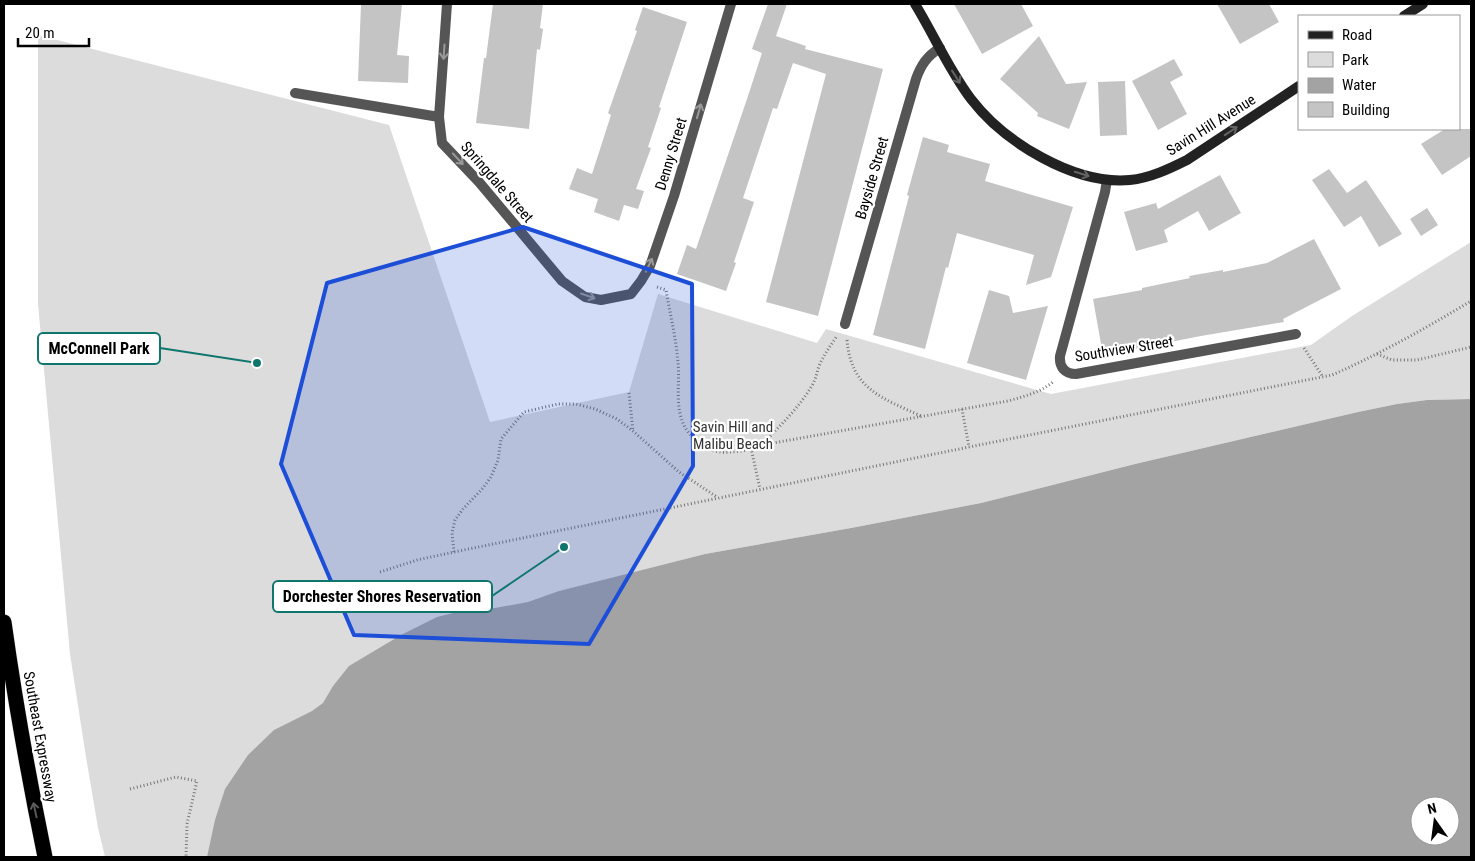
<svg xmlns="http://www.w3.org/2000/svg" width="1475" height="861" viewBox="0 0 1475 861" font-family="'Roboto Condensed',sans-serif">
<rect width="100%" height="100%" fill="#fff"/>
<path fill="#dcdcdc" d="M 38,35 L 389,125 L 490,422 L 629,392 L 658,294 L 817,343 L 826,329 L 1051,394 L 1311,345 L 1352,316 L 1471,242 L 1471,399 L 1427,400 L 1397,404 L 1358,412 L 1135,464 L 981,503 L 851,528 L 705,554 L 560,591 L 476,857 L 105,857 L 98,828 L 86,757 L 70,654 L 38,304 Z"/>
<path fill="#a3a3a3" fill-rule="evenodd" d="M 1471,399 L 1471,857 L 207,857 L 215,820 L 225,789 L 248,755 L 274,730 L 312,711 L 323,703 L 333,686 L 349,666 L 401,635 L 437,617 L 465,610 L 495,608 L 528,602 L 559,591 L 705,554 L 851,528 L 981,503 L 1135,464 L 1358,412 L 1397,404 L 1427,400 ZM 1420,806 L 1450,806 L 1450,836 L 1420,836 Z"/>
<path fill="#c4c4c4" d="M 361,4 L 402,4 L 397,55 L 409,56 L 408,83 L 358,81 Z
M 493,4 L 543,4 L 540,28 L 543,29 L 540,50 L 537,49 L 529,129 L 476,123 L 484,58 L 486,58 Z
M 768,4 L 787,4 L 776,36 L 806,46 L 805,49 L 883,69 L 818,316 L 766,302 L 826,74 L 793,63 L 777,109 L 773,108 L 743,198 L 754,202 L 734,262 L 736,263 L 726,291 L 677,274 L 687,245 L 696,249 L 747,99 L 762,53 L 752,49 Z
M 954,4 L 1021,4 L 1033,26 L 982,54 Z
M 1217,4 L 1269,4 L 1279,22 L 1240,44 Z
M 643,7 L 687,22 L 659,107 L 661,108 L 648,147 L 651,148 L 636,189 L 644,191 L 638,209 L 624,205 L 619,221 L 594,212 L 598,199 L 569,189 L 577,168 L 592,174 L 611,115 L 608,113 L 637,31 L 635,30 Z
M 1039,36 L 1066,84 L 1087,82 L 1069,129 L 1037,116 L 1038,113 L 1000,79 Z
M 1174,59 L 1183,75 L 1170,82 L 1187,114 L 1158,130 L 1132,81 Z
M 1125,81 L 1127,135 L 1100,136 L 1098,82 Z
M 1445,129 L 1471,129 L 1471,156 L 1442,175 L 1421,144 Z
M 923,137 L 949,145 L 947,152 L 990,164 L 985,181 L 1073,207 L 1051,277 L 1026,285 L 1034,255 L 957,233 L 948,268 L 946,267 L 925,349 L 873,335 L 909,196 L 907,195 Z
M 1329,169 L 1347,193 L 1366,180 L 1402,234 L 1379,247 L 1361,216 L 1344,227 L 1312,180 Z
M 1220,175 L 1241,213 L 1209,231 L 1198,211 L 1164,230 L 1168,242 L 1136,251 L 1124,212 L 1156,203 L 1158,209 Z
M 1427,208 L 1438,225 L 1421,236 L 1410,219 Z
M 1314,239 L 1341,289 L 1283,319 L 1284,322 L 1201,336 L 1103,355 L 1093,299 L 1142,290 L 1142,288 L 1190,278 L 1189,276 L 1223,270 L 1223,272 L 1267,263 Z
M 989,290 L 1009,296 L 1013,313 L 1048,306 L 1026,380 L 967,363 Z"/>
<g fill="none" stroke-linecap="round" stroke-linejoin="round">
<g stroke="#dbdbdb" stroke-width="16">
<path id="highway" d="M 4,622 C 15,701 29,779 45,857"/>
</g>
<path stroke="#777" stroke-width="3" stroke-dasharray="1 2.5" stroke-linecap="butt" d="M 657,287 L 666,290 C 670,314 676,338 678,362 C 680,382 675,404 683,423 C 688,436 706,451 720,452 C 729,453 754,450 762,446 C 766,443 769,438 772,434 C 787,419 802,403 813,384 C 816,378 817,372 819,366 C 824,355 830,346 837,336
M 847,340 C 851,389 882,398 921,416
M 1304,348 L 1323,377
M 1377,354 L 1392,360 L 1417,360 L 1471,347
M 629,393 L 633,431
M 962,409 L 969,447
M 762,445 L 1008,401 C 1025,396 1039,393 1053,382
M 751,448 L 760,489
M 454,552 L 452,533 L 455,520 L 463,509 L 483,488 L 491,477 L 498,460 L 501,439 L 524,412 L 558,404 L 576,404 L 595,409 L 617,419 L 633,431 L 679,472 L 717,497
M 380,572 L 417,560 L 454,552 L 969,447 L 1332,375 C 1380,354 1426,328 1471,301
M 130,789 L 176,777 L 197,781 L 187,824 L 186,857"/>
<path stroke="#555" stroke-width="10" d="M 447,4 L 439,117 L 442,143 L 479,182 L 562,281 L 585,297 L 601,300 L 631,294 L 641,281 L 650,266 L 674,196 L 731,4
M 295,93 L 439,117
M 1107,180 L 1105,192 L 1060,356 C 1059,367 1065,374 1076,374 L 1296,334
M 845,324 L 916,79 C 921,65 927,56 940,48"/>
<path stroke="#222" stroke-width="10" d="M 915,4 C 934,35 949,70 971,99 C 1004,142 1074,185 1130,180 C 1150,178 1169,169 1187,160 L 1299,86
M 1404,16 L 1423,4"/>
<use href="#highway" stroke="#000" stroke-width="15"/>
</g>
<defs><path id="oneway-shaft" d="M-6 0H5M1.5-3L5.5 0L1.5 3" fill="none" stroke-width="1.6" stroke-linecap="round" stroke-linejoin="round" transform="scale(1.25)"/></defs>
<g stroke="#999">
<use href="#oneway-shaft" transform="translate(444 52) rotate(94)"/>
<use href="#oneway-shaft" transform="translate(699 111) rotate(-74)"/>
<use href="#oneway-shaft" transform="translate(458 159) rotate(47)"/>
<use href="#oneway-shaft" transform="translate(649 265) rotate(-65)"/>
<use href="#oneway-shaft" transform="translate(588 296) rotate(19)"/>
</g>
<g stroke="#646464">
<use href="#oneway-shaft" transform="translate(956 77) rotate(58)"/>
<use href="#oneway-shaft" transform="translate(1231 131) rotate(-34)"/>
<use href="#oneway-shaft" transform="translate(1082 174) rotate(17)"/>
</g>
<use stroke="#595959" href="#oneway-shaft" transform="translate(35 810) rotate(-102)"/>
<path fill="#1d4ed8" fill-opacity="0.2" stroke="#1d4ed8" stroke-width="4" stroke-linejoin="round" d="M 523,227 L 692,284 L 693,466 L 589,644 L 354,635 L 281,464 L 327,283 Z"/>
<g text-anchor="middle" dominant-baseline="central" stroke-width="4.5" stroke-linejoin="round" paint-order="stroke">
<g font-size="15" fill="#000" stroke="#fff">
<text transform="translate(1211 125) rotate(-32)">Savin Hill Avenue</text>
<text transform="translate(671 154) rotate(-73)">Denny Street</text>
<text transform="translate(872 178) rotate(-74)">Bayside Street</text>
<text transform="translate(497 182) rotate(49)">Springdale Street</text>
<text transform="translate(1124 349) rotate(-9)">Southview Street</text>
<text transform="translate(40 737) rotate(80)">Southeast Expressway</text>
</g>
<g font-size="15" fill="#333" stroke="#fff">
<text x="733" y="427">Savin Hill and<tspan x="733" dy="17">Malibu Beach</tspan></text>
</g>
</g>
<path fill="none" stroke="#0f766e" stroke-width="2" d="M257 363L160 348M564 547L492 596"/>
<g fill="#0f766e" stroke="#fff" stroke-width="2">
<circle cx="257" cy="363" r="5"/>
<circle cx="564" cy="547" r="5"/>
</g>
<g fill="#fff" stroke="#0f766e" stroke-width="2">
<rect x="38" y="333" width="122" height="31" rx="5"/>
<rect x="273" y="581" width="219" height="31" rx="5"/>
</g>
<g font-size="16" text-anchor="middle" font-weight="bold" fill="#000">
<text x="99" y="354">McConnell Park</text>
<text x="382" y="602">Dorchester Shores Reservation</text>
</g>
<rect width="1475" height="861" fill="none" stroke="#000000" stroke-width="10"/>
<rect x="1298" y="15" width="162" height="115" fill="#ffffff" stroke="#999999"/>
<rect x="1308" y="31" width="25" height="8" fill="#222222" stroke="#999999"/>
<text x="1342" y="40" font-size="15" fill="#000000">Road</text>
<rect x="1308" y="52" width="25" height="15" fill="#dcdcdc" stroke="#999999"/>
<text x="1342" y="65" font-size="15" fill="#000000">Park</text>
<rect x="1308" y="78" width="25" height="15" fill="#a3a3a3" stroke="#999999"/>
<text x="1342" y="90" font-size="15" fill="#000000">Water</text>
<rect x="1308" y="102" width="25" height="15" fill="#c4c4c4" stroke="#999999"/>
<text x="1342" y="115" font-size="15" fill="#000000">Building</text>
<g transform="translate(1435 821) rotate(346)"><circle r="24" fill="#ffffff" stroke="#999999"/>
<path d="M0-4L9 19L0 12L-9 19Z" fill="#000000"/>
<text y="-8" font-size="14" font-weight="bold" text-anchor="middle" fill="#000000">N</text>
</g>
<path d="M18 38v8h71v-8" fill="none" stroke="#000000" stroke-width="2.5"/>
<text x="25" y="38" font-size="15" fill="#000000" stroke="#ffffff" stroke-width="4" paint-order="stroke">20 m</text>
</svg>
